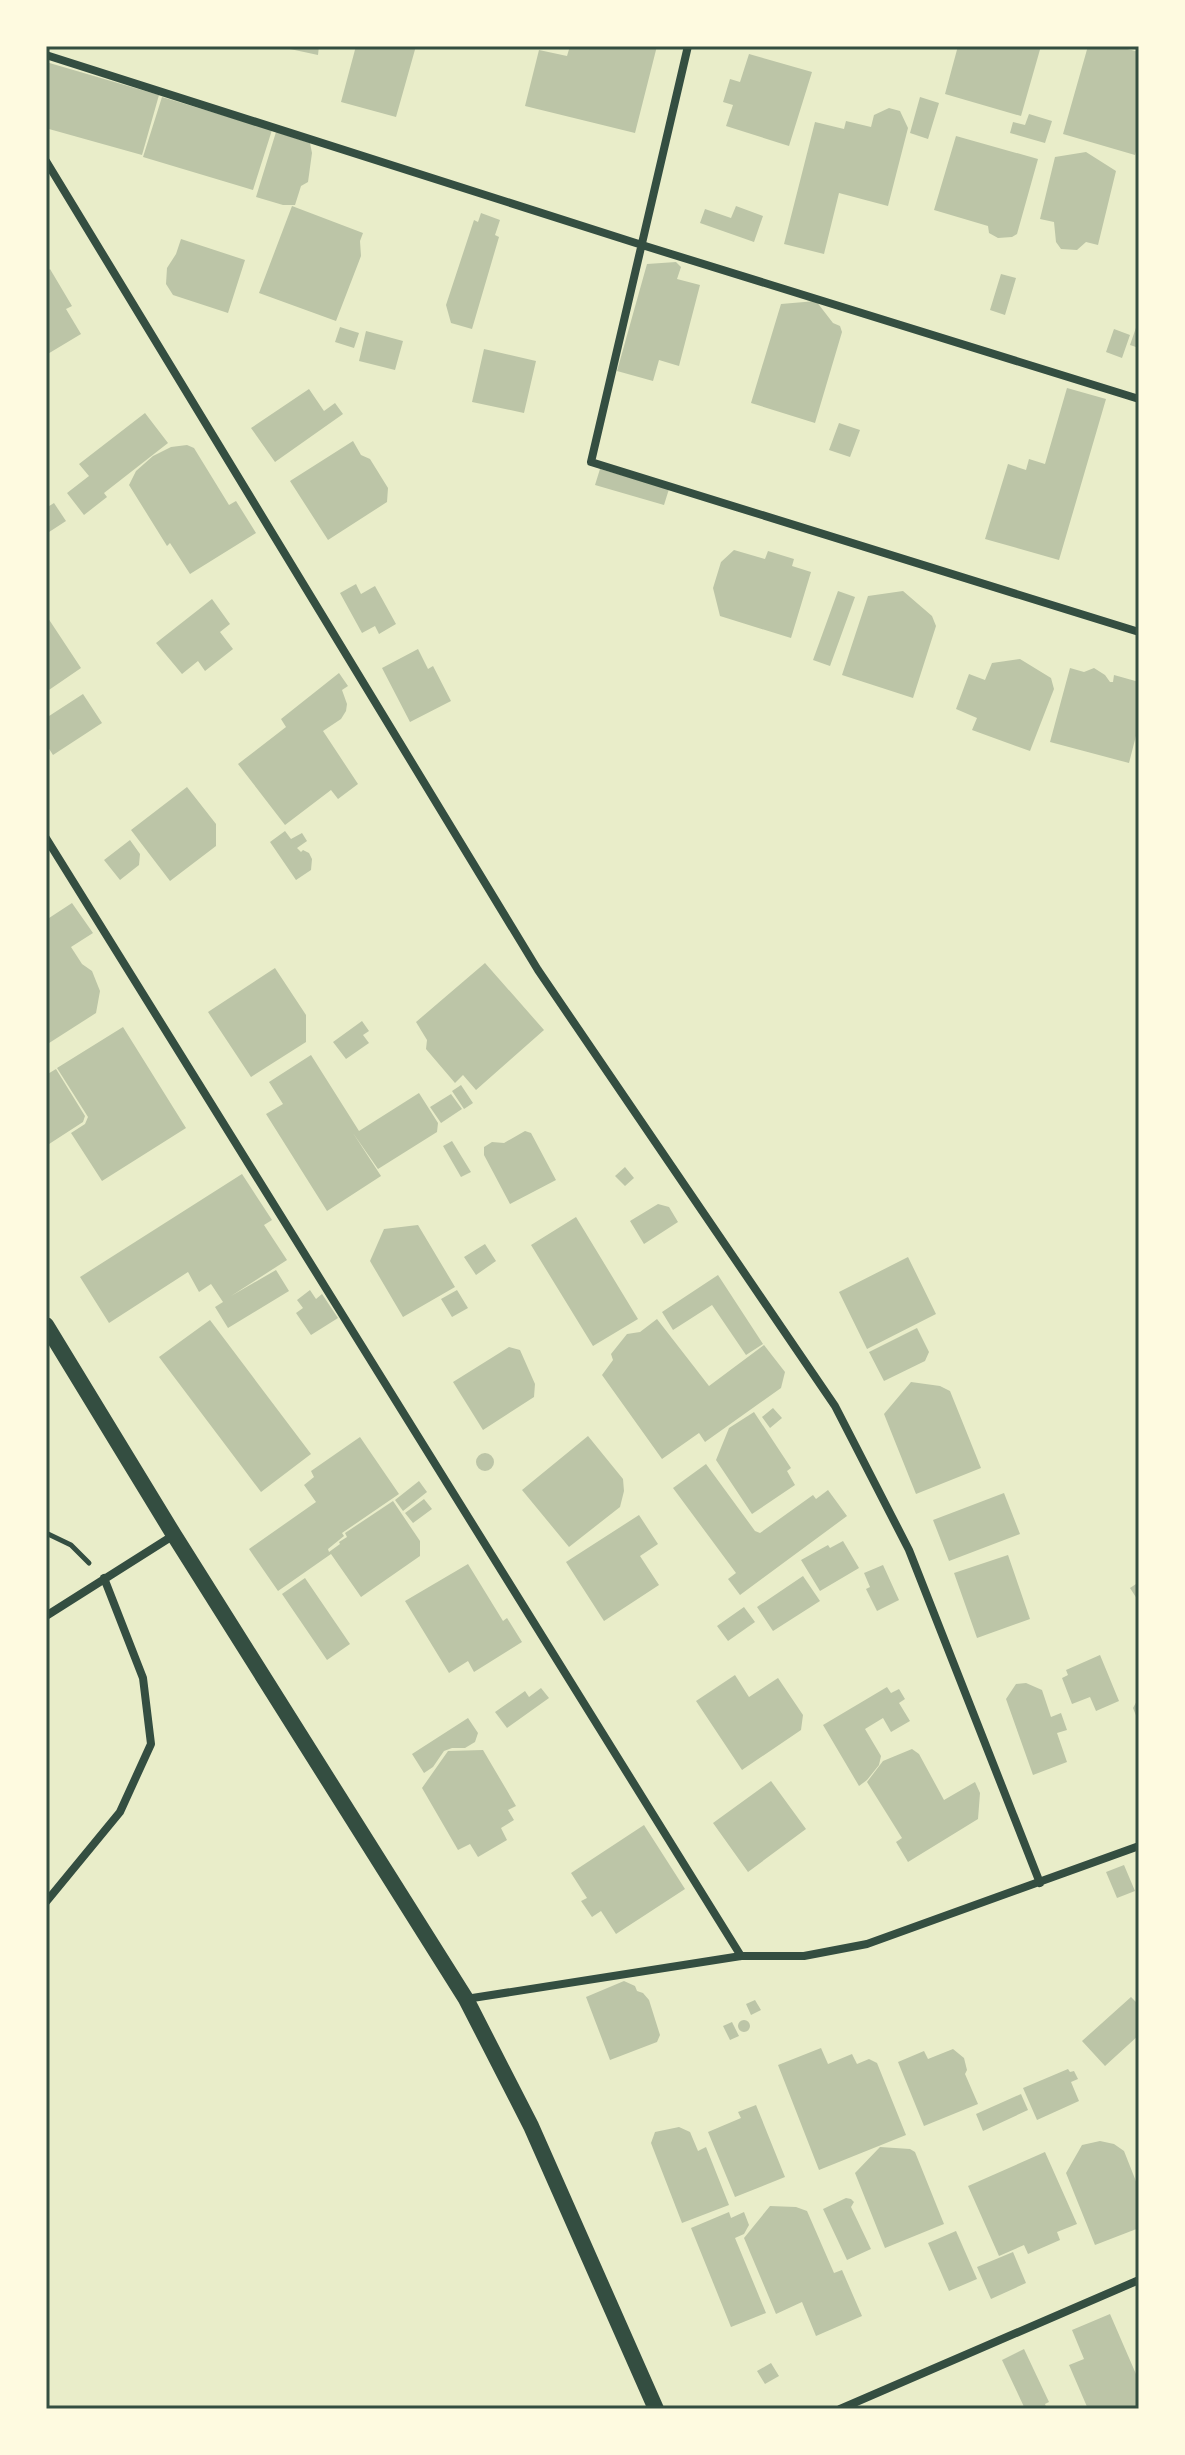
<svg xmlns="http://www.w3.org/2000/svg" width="1185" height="2455" viewBox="0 0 1185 2455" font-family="'Source Sans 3',sans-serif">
<rect width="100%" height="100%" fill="#e9edc9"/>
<path fill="#bcc5a7" d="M 291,46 L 319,46 L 318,55 L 290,49 Z
M 356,46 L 416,46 L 396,117 L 341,102 Z
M 570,46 L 657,46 L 635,133 L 525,106 L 539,50 L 567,56 Z
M 958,46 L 1041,46 L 1021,116 L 945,94 Z
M 1088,46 L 1116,46 L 1139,52 L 1139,141 L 1135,155 L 1063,134 Z
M 749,54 L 812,72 L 789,146 L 726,126 L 733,105 L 723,102 L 730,79 L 740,82 Z
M 46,62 L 159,95 L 142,155 L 49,129 L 46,122 Z
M 162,97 L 272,130 L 253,190 L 143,157 Z
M 920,97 L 939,103 L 928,139 L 910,133 Z
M 889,108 L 900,111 L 908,128 L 888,206 L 839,193 L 824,254 L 784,244 L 815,122 L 844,129 L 846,121 L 871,127 L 874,115 Z
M 1029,114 L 1052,121 L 1045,143 L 1010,133 L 1013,122 L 1025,125 Z
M 276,132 L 310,143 L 312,153 L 308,182 L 301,186 L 295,205 L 283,205 L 256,197 Z
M 956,136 L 1038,159 L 1017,234 L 1012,237 L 998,238 L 989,233 L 988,226 L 934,210 Z
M 1086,152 L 1116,171 L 1098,245 L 1086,242 L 1077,250 L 1061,249 L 1056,242 L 1054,222 L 1040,219 L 1055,157 Z
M 292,206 L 363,233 L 360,241 L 361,256 L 336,321 L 259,293 Z
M 736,206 L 763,216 L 754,242 L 700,223 L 705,209 L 731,218 Z
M 481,213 L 500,220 L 495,235 L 499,237 L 472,329 L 451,323 L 446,305 L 474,220 L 478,222 Z
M 181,239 L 245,260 L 228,313 L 173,295 L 166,284 L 167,268 L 176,254 Z
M 676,262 L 681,267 L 677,279 L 700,285 L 679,366 L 659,360 L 653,381 L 617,371 L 647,264 Z
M 50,269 L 72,306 L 66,309 L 81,334 L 46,355 L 46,272 Z
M 1001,274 L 1016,278 L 1005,315 L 990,310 Z
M 816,301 L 833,323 L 840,326 L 842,332 L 815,423 L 751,403 L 781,304 Z
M 1139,319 L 1139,348 L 1130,345 Z
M 340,327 L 359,333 L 354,348 L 335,342 Z
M 1114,329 L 1130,335 L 1122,358 L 1106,352 Z
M 366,331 L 403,341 L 395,370 L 359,361 Z
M 484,349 L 536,361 L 524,413 L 472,402 Z
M 1067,388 L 1106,399 L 1059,560 L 985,539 L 1008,464 L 1026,470 L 1029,459 L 1045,464 Z
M 309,389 L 324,411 L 335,403 L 343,414 L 275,462 L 251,428 Z
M 145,413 L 168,443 L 104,493 L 107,497 L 84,515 L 67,493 L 89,476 L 79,464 Z
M 839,423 L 860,430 L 850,457 L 829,450 Z
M 353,441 L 361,455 L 370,459 L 388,488 L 387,502 L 328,540 L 290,481 Z
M 187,445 L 194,448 L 229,505 L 236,501 L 256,533 L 190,574 L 170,543 L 167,546 L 129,485 L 136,471 L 153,456 L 171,447 Z
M 600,469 L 669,489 L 664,505 L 595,485 Z
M 54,503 L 66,521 L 46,534 L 46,508 Z
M 734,550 L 765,559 L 768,551 L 794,559 L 792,566 L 811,572 L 791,638 L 720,616 L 713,588 L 721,562 Z
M 356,584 L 361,594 L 375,586 L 396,624 L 379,634 L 375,626 L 362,633 L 340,593 Z
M 838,591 L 855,597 L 830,666 L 813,660 Z
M 903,591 L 932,616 L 936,626 L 913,698 L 842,675 L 868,596 Z
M 212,599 L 230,624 L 220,632 L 233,649 L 205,671 L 198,661 L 182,674 L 156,643 Z
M 46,615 L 81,668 L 46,692 Z
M 418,649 L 428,669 L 433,666 L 451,701 L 410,722 L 382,668 Z
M 1020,659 L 1051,678 L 1054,689 L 1030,751 L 972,730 L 977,718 L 956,709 L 969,674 L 985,680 L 992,663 Z
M 1070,668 L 1084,672 L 1094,668 L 1105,675 L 1110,682 L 1113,682 L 1114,675 L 1139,682 L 1139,724 L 1129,763 L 1050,742 Z
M 339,673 L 348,686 L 342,690 L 347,704 L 346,711 L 341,719 L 323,731 L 358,784 L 338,799 L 331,790 L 285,825 L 238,764 L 286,727 L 281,719 Z
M 83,694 L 102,723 L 53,755 L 46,744 L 46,718 Z
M 187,787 L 216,824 L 216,846 L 170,881 L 131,830 Z
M 285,831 L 291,839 L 302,833 L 307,841 L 297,848 L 301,852 L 303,850 L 309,853 L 312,859 L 311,870 L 296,880 L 270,842 Z
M 130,840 L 140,854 L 139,865 L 120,880 L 104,860 Z
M 72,903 L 93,933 L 71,947 L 82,964 L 92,971 L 100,991 L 96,1013 L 46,1045 L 46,920 Z
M 485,963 L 544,1030 L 476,1090 L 463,1075 L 455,1083 L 426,1049 L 427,1040 L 416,1022 Z
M 275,968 L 306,1015 L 306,1042 L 251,1077 L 208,1012 Z
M 362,1021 L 369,1031 L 363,1035 L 369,1043 L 346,1059 L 333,1042 Z
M 123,1027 L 186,1128 L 102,1181 L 71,1133 L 85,1124 L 88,1117 L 57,1068 Z
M 311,1055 L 359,1131 L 419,1093 L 438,1123 L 437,1132 L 378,1169 L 353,1133 L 381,1176 L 327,1211 L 266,1114 L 283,1104 L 269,1082 Z
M 56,1069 L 85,1116 L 83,1122 L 46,1146 L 46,1075 Z
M 461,1085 L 473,1103 L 464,1109 L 452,1091 Z
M 451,1094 L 462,1109 L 441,1123 L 430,1107 Z
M 525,1131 L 531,1133 L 556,1180 L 510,1204 L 484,1155 L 484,1147 L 492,1142 L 504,1143 Z
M 452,1141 L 471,1172 L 461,1177 L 443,1146 Z
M 625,1167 L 634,1178 L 625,1186 L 615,1176 Z
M 242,1174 L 272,1220 L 264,1225 L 287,1260 L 231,1296 L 276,1270 L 289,1291 L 228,1328 L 215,1307 L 223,1302 L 211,1284 L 199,1292 L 188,1272 L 109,1323 L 80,1277 Z
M 658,1204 L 669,1207 L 678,1222 L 644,1244 L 630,1221 Z
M 576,1217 L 638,1319 L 593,1346 L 531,1245 Z
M 418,1225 L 455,1287 L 403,1317 L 370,1261 L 384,1229 Z
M 485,1244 L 496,1261 L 476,1275 L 464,1257 Z
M 908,1257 L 936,1314 L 867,1349 L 839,1292 Z
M 718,1275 L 763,1344 L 746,1355 L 712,1305 L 673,1330 L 662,1312 Z
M 310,1290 L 316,1299 L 322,1294 L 338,1318 L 311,1335 L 296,1313 L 303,1308 L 297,1300 Z
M 457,1290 L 468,1308 L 452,1317 L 441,1299 Z
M 657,1319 L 709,1386 L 764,1345 L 785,1372 L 781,1388 L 705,1442 L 699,1433 L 662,1459 L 602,1375 L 613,1360 L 611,1354 L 627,1334 L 640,1332 Z
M 210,1320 L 311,1454 L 261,1492 L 159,1357 Z
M 917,1328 L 929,1352 L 925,1361 L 884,1381 L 869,1352 Z
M 509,1347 L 520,1350 L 535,1384 L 534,1397 L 483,1430 L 453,1382 Z
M 911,1382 L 940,1386 L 950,1391 L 981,1468 L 916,1494 L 884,1414 Z
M 773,1408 L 782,1418 L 770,1428 L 762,1417 Z
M 754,1412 L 791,1468 L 787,1471 L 795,1485 L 752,1514 L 716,1460 L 729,1428 Z
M 588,1436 L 623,1479 L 624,1491 L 620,1507 L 569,1547 L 522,1490 Z
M 360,1437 L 399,1494 L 342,1533 L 344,1536 L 328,1549 L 329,1552 L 340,1544 L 339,1542 L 347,1537 L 345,1533 L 393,1501 L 420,1541 L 420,1556 L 361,1597 L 331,1554 L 278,1591 L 249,1549 L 316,1502 L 304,1485 L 314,1477 L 311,1471 Z
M476 1462a9 9 0 1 1 18 0a9 9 0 1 1-18 0Z
M 706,1464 L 755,1531 L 760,1533 L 813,1495 L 816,1499 L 828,1490 L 847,1516 L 740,1595 L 728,1579 L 736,1573 L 673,1488 Z
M 419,1481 L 427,1492 L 403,1511 L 395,1500 Z
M 1004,1493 L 1020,1534 L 949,1561 L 933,1520 Z
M 424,1499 L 432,1509 L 413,1523 L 405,1513 Z
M 639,1515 L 658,1544 L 640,1556 L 659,1585 L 604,1621 L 566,1562 Z
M 843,1541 L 859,1568 L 820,1591 L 801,1560 L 828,1545 L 830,1548 Z
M 1008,1555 L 1030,1619 L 977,1638 L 954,1573 Z
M 468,1564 L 503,1621 L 507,1618 L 522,1642 L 474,1672 L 468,1661 L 449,1673 L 405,1601 Z
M 883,1565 L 899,1600 L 877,1611 L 866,1589 L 870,1587 L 864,1573 Z
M 803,1576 L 820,1601 L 773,1631 L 757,1607 Z
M 305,1578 L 350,1644 L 327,1660 L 282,1594 Z
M 1139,1582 L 1139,1602 L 1130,1588 Z
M 744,1607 L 755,1622 L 728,1641 L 717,1626 Z
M 1100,1655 L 1119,1701 L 1096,1711 L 1090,1697 L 1072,1704 L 1062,1678 L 1068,1675 L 1066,1670 Z
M 735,1675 L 749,1697 L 778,1678 L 803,1715 L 801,1730 L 742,1770 L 696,1701 Z
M 1026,1683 L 1042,1690 L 1051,1717 L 1061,1713 L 1067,1730 L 1057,1733 L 1067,1762 L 1033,1775 L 1006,1699 L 1016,1684 Z
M 887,1687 L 891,1693 L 899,1689 L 905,1699 L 899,1703 L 910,1721 L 891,1732 L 883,1718 L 865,1729 L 881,1756 L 879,1765 L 867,1780 L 859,1786 L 823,1725 Z
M 541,1688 L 549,1698 L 507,1728 L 495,1712 L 525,1691 L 529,1697 Z
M 1139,1697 L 1139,1723 L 1133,1708 Z
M 468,1718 L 478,1733 L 475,1742 L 465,1748 L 452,1748 L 444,1751 L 433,1767 L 424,1773 L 412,1754 Z
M 912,1749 L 919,1754 L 944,1800 L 975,1782 L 980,1793 L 978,1819 L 908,1862 L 896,1842 L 902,1838 L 867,1782 L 883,1761 Z
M 483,1750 L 516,1806 L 508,1810 L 514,1820 L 501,1828 L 507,1840 L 478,1857 L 470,1844 L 458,1850 L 422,1788 L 448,1751 Z
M 771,1781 L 806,1829 L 748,1872 L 713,1823 Z
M 644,1825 L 685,1889 L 616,1934 L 601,1911 L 592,1917 L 581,1901 L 587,1898 L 571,1873 Z
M 1124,1865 L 1135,1891 L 1117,1898 L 1106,1872 Z
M 624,1981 L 635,1986 L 637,1991 L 643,1993 L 649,2000 L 660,2035 L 657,2042 L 610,2060 L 586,1997 Z
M 1131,1997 L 1139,2005 L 1139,2035 L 1105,2066 L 1082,2041 Z
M 755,2000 L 761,2010 L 751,2015 L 746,2004 Z
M738 2026a6 6 0 1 1 12 0a6 6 0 1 1-12 0Z
M 732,2022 L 739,2036 L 730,2040 L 723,2026 Z
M 821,2048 L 828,2064 L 852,2054 L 857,2064 L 869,2059 L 877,2063 L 906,2135 L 819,2170 L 778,2065 Z
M 953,2049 L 964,2058 L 967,2070 L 965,2074 L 978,2104 L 924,2126 L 898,2062 L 924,2051 L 928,2059 Z
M 1068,2069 L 1070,2072 L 1074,2071 L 1078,2079 L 1071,2082 L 1079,2101 L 1037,2120 L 1023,2088 Z
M 1021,2094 L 1028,2110 L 983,2131 L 976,2114 Z
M 756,2105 L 785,2177 L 735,2197 L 708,2132 L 741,2118 L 738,2112 Z
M 679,2127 L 690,2132 L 698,2151 L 706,2147 L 729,2205 L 682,2223 L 651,2143 L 655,2132 Z
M 1100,2141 L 1114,2144 L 1124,2151 L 1139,2189 L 1139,2228 L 1095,2245 L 1066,2173 L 1082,2145 Z
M 880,2147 L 910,2149 L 915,2152 L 944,2224 L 885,2248 L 855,2173 Z
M 1045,2152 L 1077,2224 L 1057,2232 L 1060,2240 L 1028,2254 L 1024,2245 L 999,2256 L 968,2186 Z
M 846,2198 L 851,2199 L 854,2202 L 851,2207 L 871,2249 L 847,2260 L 823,2209 Z
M 770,2206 L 796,2207 L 807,2211 L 834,2273 L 842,2270 L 862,2316 L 816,2336 L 802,2302 L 776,2314 L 744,2238 Z
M 729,2212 L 731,2218 L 744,2212 L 749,2225 L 744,2234 L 735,2238 L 766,2313 L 731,2327 L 691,2228 Z
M 956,2231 L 977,2279 L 949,2291 L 928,2243 Z
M 1013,2252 L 1026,2283 L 991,2299 L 977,2267 Z
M 1110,2314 L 1139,2381 L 1139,2409 L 1088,2409 L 1069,2365 L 1084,2359 L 1072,2330 Z
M 1024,2349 L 1049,2402 L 1045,2404 L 1047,2409 L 1025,2409 L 1002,2360 Z
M 771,2363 L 779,2376 L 765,2384 L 757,2371 Z"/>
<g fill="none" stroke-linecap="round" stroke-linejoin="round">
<path stroke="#344e41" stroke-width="5" d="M 46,1533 L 71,1545 L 89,1563"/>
<path stroke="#344e41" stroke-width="8" d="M 688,46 L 591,462 L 1139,632
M 46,55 L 642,245 L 1139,399
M 46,161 L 538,970 L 835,1406 L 909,1550 L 1040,1883
M 46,838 L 741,1956
M 46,1616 L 174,1535
M 46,1902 L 120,1812 L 151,1744 L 143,1678 L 104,1578
M 466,1999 L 741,1956 L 804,1956 L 867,1944 L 1139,1846
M 840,2409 L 1139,2280"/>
<path stroke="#344e41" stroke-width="16" d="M 46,1325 L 174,1535 L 466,1999 L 531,2126 L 656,2409"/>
</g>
<rect width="1185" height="2455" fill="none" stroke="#fefae0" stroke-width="96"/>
<rect x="48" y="48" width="1089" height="2359" fill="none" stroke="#344e41" stroke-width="3"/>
</svg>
